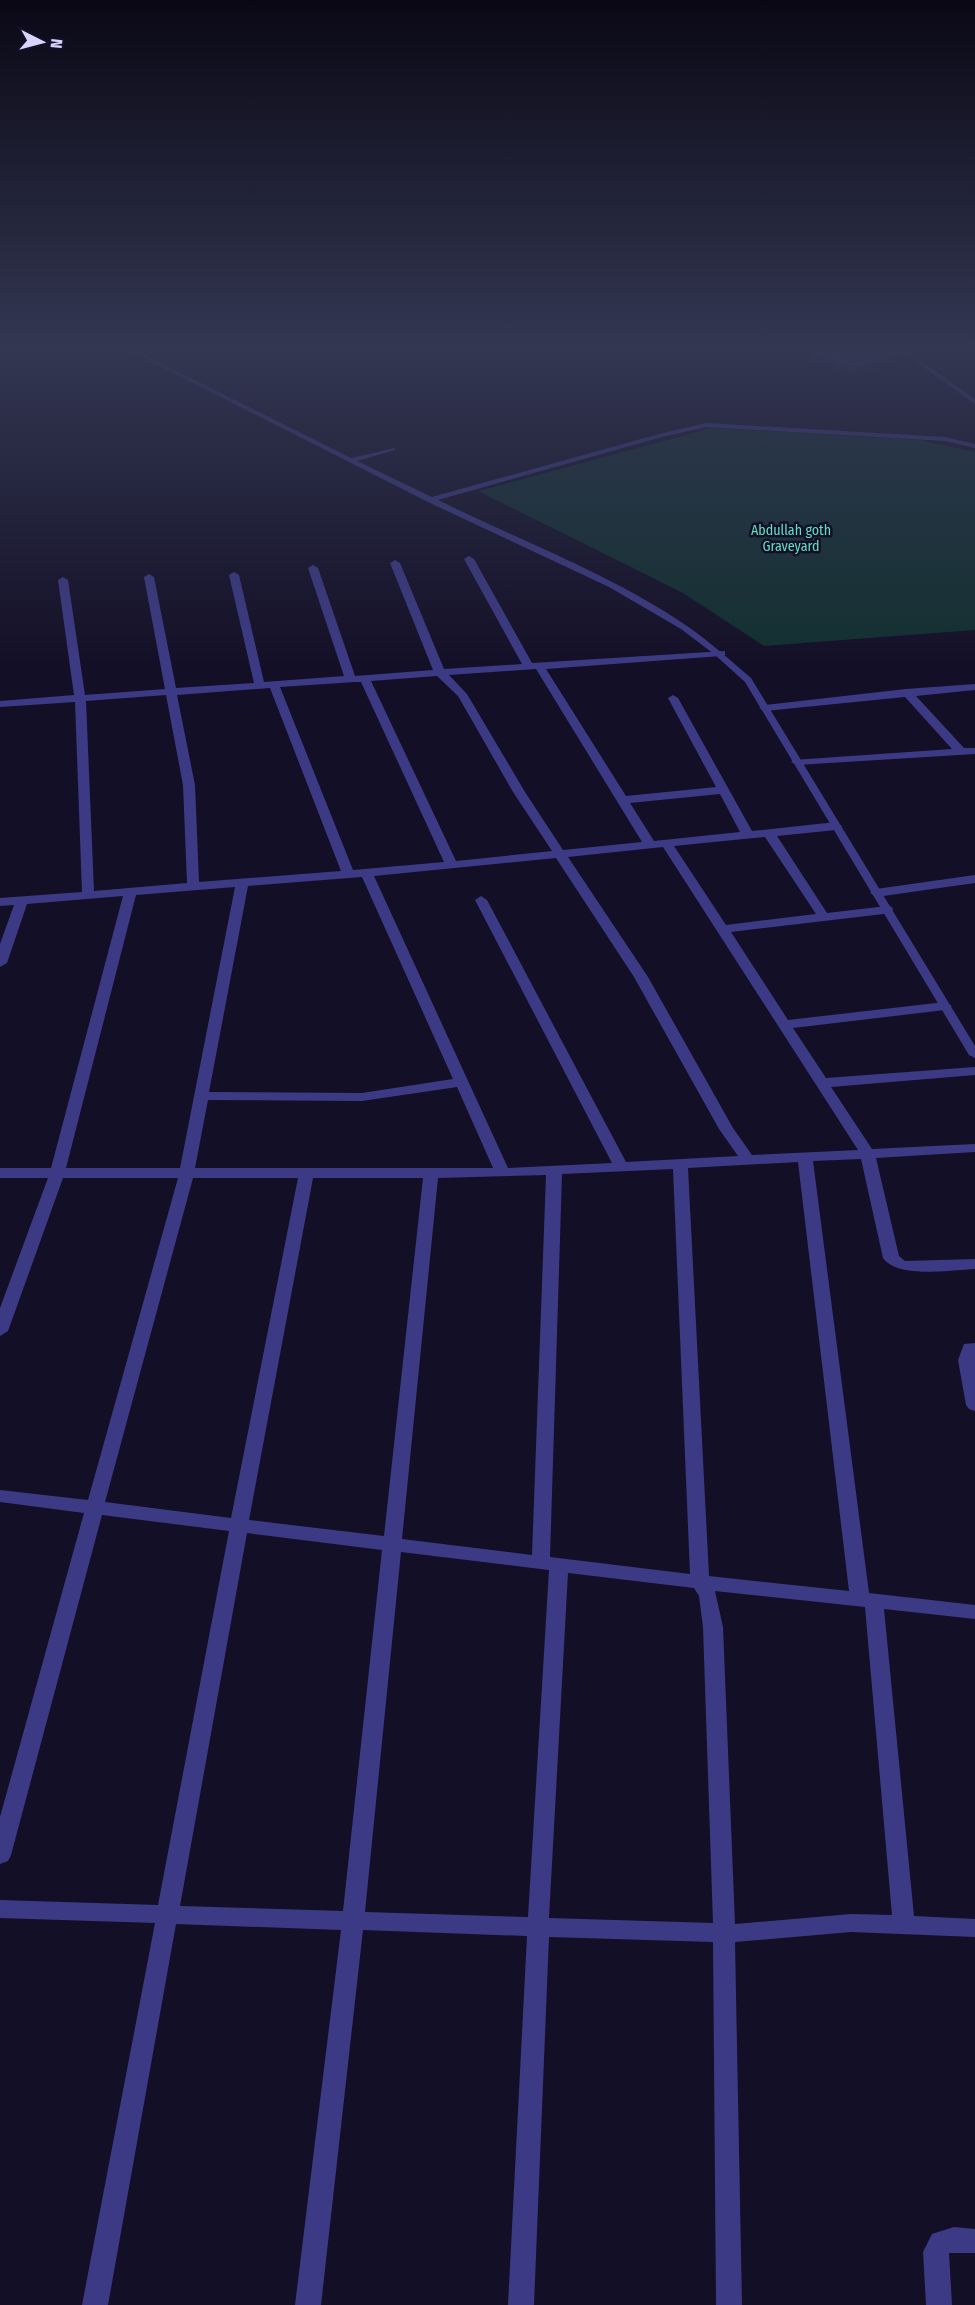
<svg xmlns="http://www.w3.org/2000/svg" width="975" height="2305" viewBox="0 0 975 2305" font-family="'Fira Sans Condensed',sans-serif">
<rect width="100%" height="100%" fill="#130f26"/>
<path fill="#12302f" d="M 713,428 L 919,440 L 975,452 L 975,630 L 764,646 L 683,593 L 478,491 Z"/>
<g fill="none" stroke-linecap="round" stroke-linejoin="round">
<path fill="#3d3a85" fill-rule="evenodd" d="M 120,346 L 127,346 L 351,458 L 395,448 L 395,450 L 357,461 L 432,497 L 659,434 L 706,423 L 945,437 L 975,444 L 975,448 L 945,441 L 706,427 L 662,437 L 438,500 C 521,541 611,574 687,626 C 710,642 730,660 751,678 L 975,1046 L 975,1058 L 969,1055 L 745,682 L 714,654 L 681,629 L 609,587 L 428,502 Z
M 893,346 L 900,346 L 975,399 L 975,404 Z"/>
<path fill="#3d3a85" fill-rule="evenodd" d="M 469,556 L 474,559 L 532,663 L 725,651 L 725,655 L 721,656 L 546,669 L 626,796 L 716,787 L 668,698 L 673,695 L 678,698 L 752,831 L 836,822 L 842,826 L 836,830 L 777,836 L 827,913 L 887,906 L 892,907 L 893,910 L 892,913 L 731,932 L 788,1020 L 945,1002 L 952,1006 L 945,1010 L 793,1028 L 826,1078 L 975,1067 L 975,1075 L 831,1087 L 872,1149 L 975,1144 L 975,1152 L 876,1158 L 899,1256 L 905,1261 L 975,1259 L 975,1269 C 951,1270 898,1279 883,1258 L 861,1159 L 813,1161 L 869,1593 L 975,1605 L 975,1619 L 884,1609 L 914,1916 L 975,1919 L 975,1937 L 851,1932 L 735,1942 L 742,2305 L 716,2305 L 713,1942 L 549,1937 L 534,2305 L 508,2305 L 527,1936 L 363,1930 L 321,2305 L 295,2305 L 341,1930 L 176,1924 L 108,2305 L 82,2305 L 155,1923 L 0,1918 L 0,1900 L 158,1905 L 229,1531 L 102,1515 L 11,1855 L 8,1861 L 0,1864 L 0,1817 L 84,1513 L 0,1502 L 0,1490 L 88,1500 L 178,1178 L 63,1178 L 8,1331 L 0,1336 L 0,1308 L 48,1178 L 0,1178 L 0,1168 L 51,1168 L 123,896 L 27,904 L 7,963 L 0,967 L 0,944 L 14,905 L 0,906 L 0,898 L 82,892 L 75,702 L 0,707 L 0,701 L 74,695 L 58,580 L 63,577 L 68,580 L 85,695 L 165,689 L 144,577 L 149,574 L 154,577 L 176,688 L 254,683 L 229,575 L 234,572 L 239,575 L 264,682 L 344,676 L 308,568 L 313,565 L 318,568 L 355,676 L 433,670 L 390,563 L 395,560 L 400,563 L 444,669 L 522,664 L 464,559 ZM 536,669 L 642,842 L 563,850 L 525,792 L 467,694 L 449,675 ZM 437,676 L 458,696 L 513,792 L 552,851 L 456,861 L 371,681 ZM 355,682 L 361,682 L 444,862 L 353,870 L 280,687 ZM 270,688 L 341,871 L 199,882 L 195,785 L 177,695 ZM 166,695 L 183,785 L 187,883 L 94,891 L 86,701 ZM 720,794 L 740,832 L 654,841 L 630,803 ZM 765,837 L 816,914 L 726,925 L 674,846 ZM 663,847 L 858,1150 L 752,1155 L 733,1128 L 648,977 L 568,857 ZM 556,858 L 634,977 L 719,1129 L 738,1156 L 626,1162 L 487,900 L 481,896 L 475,900 L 612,1163 L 508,1168 L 374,876 ZM 362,877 L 453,1079 L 362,1093 L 209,1092 L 248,886 ZM 235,887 L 180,1168 L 66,1168 L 136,895 ZM 457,1087 L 493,1168 L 195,1168 L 208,1100 L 362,1101 ZM 798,1162 L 849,1591 L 709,1576 L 688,1168 ZM 673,1169 L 690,1574 L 550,1557 L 562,1174 ZM 546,1175 L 532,1555 L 402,1539 L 438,1178 ZM 193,1178 L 298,1178 L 231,1518 L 105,1502 ZM 313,1178 L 423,1178 L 384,1536 L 249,1520 ZM 247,1533 L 382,1550 L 343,1911 L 180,1906 ZM 401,1552 L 549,1570 L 528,1917 L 365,1912 ZM 568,1573 L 694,1588 L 699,1596 L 703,1627 L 713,1923 L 549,1918 ZM 715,1591 L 865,1607 L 892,1915 L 851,1914 L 735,1924 L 723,1627 Z
M 975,684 L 975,690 L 916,696 L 964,748 L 975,748 L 975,754 L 797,765 L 791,762 L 793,760 L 952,749 L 905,697 L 765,711 L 759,708 L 765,705 L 906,689 Z
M 975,875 L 975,883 L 876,897 L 870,893 L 876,889 Z
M 975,1343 L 975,1411 L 969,1409 L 966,1405 L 958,1360 L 964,1344 Z
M 954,2227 L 975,2229 L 975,2253 L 949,2253 L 952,2305 L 926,2305 L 923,2252 L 932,2234 Z"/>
</g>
<path fill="#312854" d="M 810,351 L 896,362 L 855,374 L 810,359 Z"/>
<path fill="#1d163a" d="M 896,354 L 896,362 L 855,374 L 856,366 Z"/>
<path fill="#433a66" stroke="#5a527e" stroke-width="1.5" d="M 830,346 L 870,346 L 896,354 L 856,366 L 810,351 Z"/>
<linearGradient id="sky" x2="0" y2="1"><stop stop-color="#0a0815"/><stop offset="0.52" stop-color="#333752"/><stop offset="1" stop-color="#333752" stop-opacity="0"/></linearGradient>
<rect width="975" height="668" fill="url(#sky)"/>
<g text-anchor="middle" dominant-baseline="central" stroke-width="5" stroke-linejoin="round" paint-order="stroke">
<g font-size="14" fill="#5fe0c0" stroke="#130f26">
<text x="791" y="530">Abdullah goth<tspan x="791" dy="16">Graveyard</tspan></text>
</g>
</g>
<g transform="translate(42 42) rotate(96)" stroke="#130f26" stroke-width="4.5" paint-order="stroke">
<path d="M0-4.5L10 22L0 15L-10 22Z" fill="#d9d4ff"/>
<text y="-9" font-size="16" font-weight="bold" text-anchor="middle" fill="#d9d4ff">N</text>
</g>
</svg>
